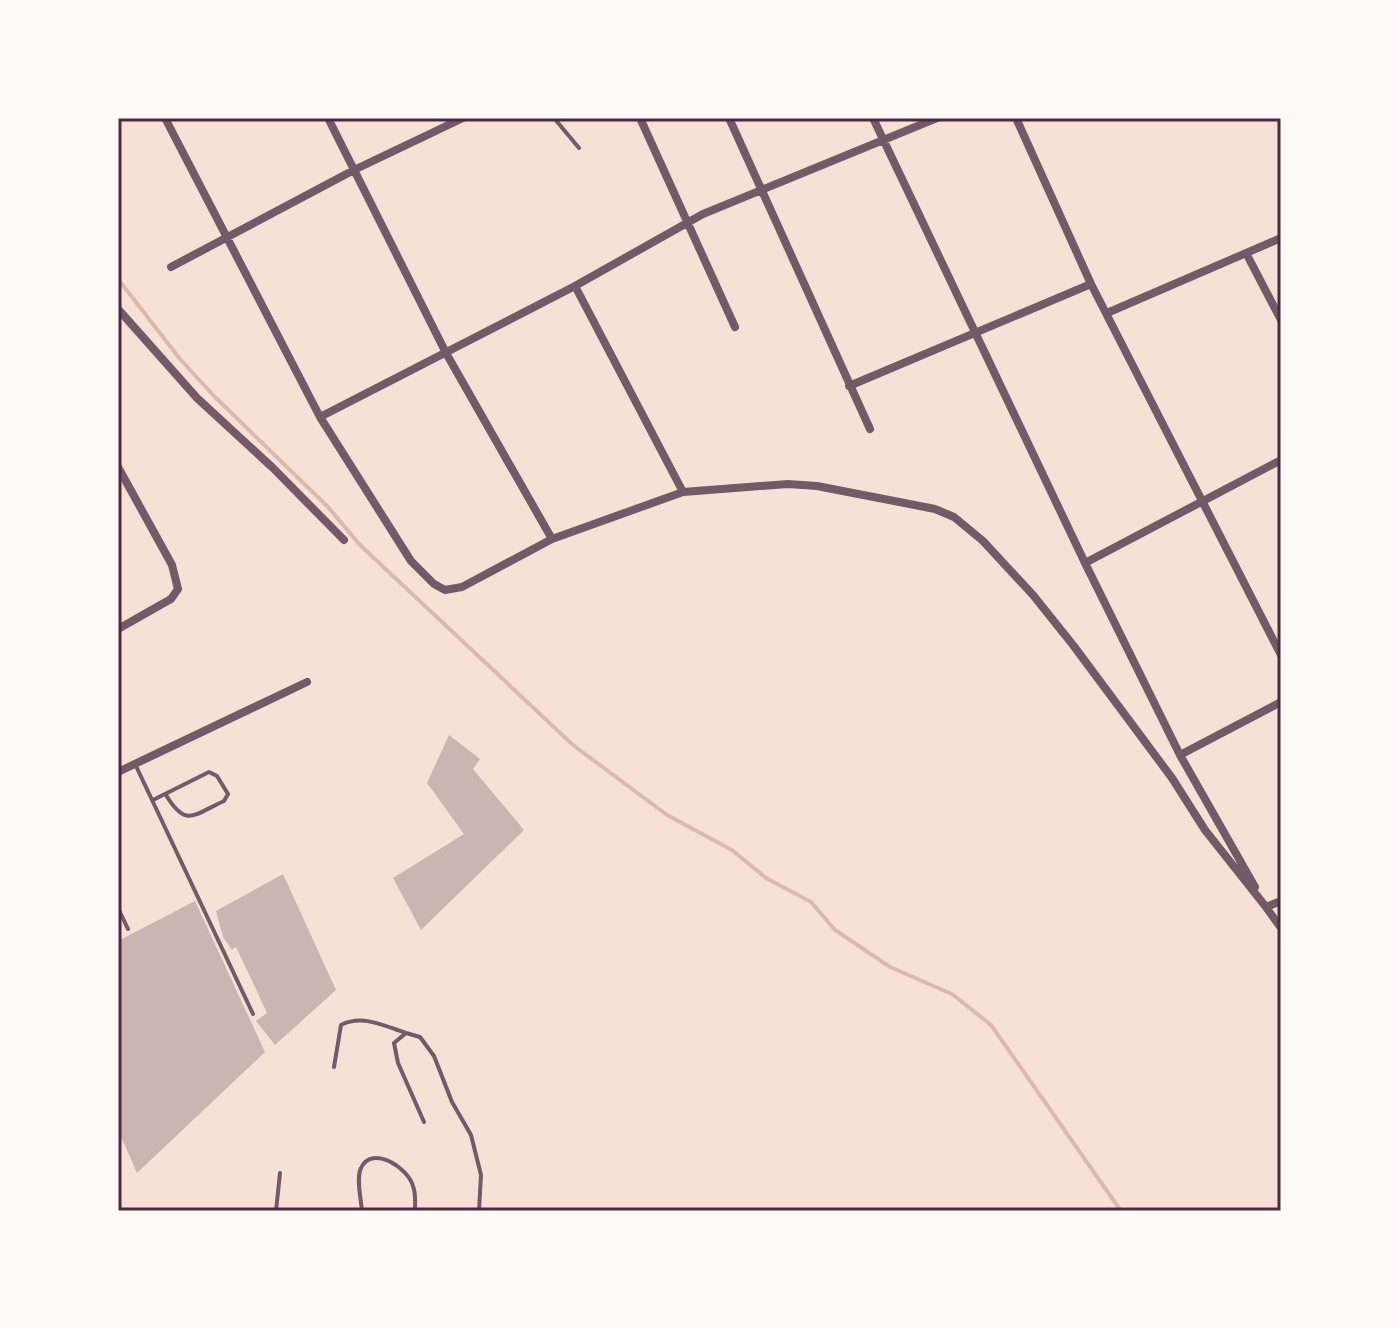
<svg xmlns="http://www.w3.org/2000/svg" width="1399" height="1329" viewBox="0 0 1399 1329" font-family="Jost,sans-serif">
<rect width="100%" height="100%" fill="#f7e1d7"/>
<g fill="none" stroke-linecap="round" stroke-linejoin="round">
<path stroke="#dcb8b0" stroke-width="4" d="M 118,279 L 180,359 L 214,396 L 328,507 L 360,545 L 573,745 L 667,815 L 732,850 L 766,878 L 811,902 L 835,930 L 890,967 L 952,994 L 991,1025 L 1121,1211"/>
</g>
<path fill="#ccb4b1" d="M 449,735 L 480,759 L 473,769 L 524,830 L 421,930 L 393,878 L 464,834 L 427,783 Z
M 283,874 L 336,990 L 275,1045 L 256,1021 L 267,1013 L 236,947 L 232,950 L 223,937 L 216,911 Z
M 195,901 L 265,1052 L 137,1173 L 118,1130 L 118,941 Z"/>
<g fill="none" stroke-linecap="round" stroke-linejoin="round">
<path stroke="#755966" stroke-width="4" d="M 554,118 L 579,148
M 136,766 L 253,1014
M 153,800 L 209,772 L 217,776 L 228,794 L 224,801 C 193,815 186,828 166,795
M 118,908 L 128,929
M 334,1067 L 341,1025 C 363,1014 384,1026 406,1033
M 424,1122 L 398,1063 L 394,1043 L 406,1033 L 420,1037 L 434,1056 L 452,1102 L 471,1135 L 481,1175 L 479,1211
M 276,1211 L 280,1173
M 362,1211 C 361,1199 356,1178 361,1168 C 372,1144 408,1168 413,1186 C 416,1193 415,1203 415,1211"/>
<path stroke="#755966" stroke-width="8" d="M 165,118 L 320,417 L 411,561 L 434,584 L 445,590 L 462,587 L 552,539 L 683,492 L 788,484 L 817,486 L 935,509 L 954,517 L 983,541 L 1033,595 L 1073,645 L 1172,778 L 1205,830 L 1266,907
M 328,118 L 446,353 L 552,539
M 640,118 L 735,327
M 729,118 L 870,429
M 873,118 L 1085,563 L 1180,755 L 1255,887
M 1016,118 L 1091,284 L 1281,655
M 1246,253 L 1281,320
M 171,267 L 354,170 L 463,118
M 575,286 L 683,492
M 118,309 L 197,398 L 273,468 L 344,540
M 1107,313 L 1281,238
M 849,386 L 1091,284
M 320,417 L 575,286 L 703,214 L 937,118
M 118,467 L 172,565 L 178,589 L 171,599 L 118,629
M 1085,563 L 1281,460
M 1180,755 L 1281,702
M 118,772 L 307,682
M 1263,903 L 1281,928
M 1266,907 L 1281,901"/>
</g>
<rect width="1399" height="1329" fill="none" stroke="#fffaf5" stroke-width="240"/>
<rect x="120" y="120" width="1159" height="1089" fill="none" stroke="#4a2c40" stroke-width="3"/>
</svg>
